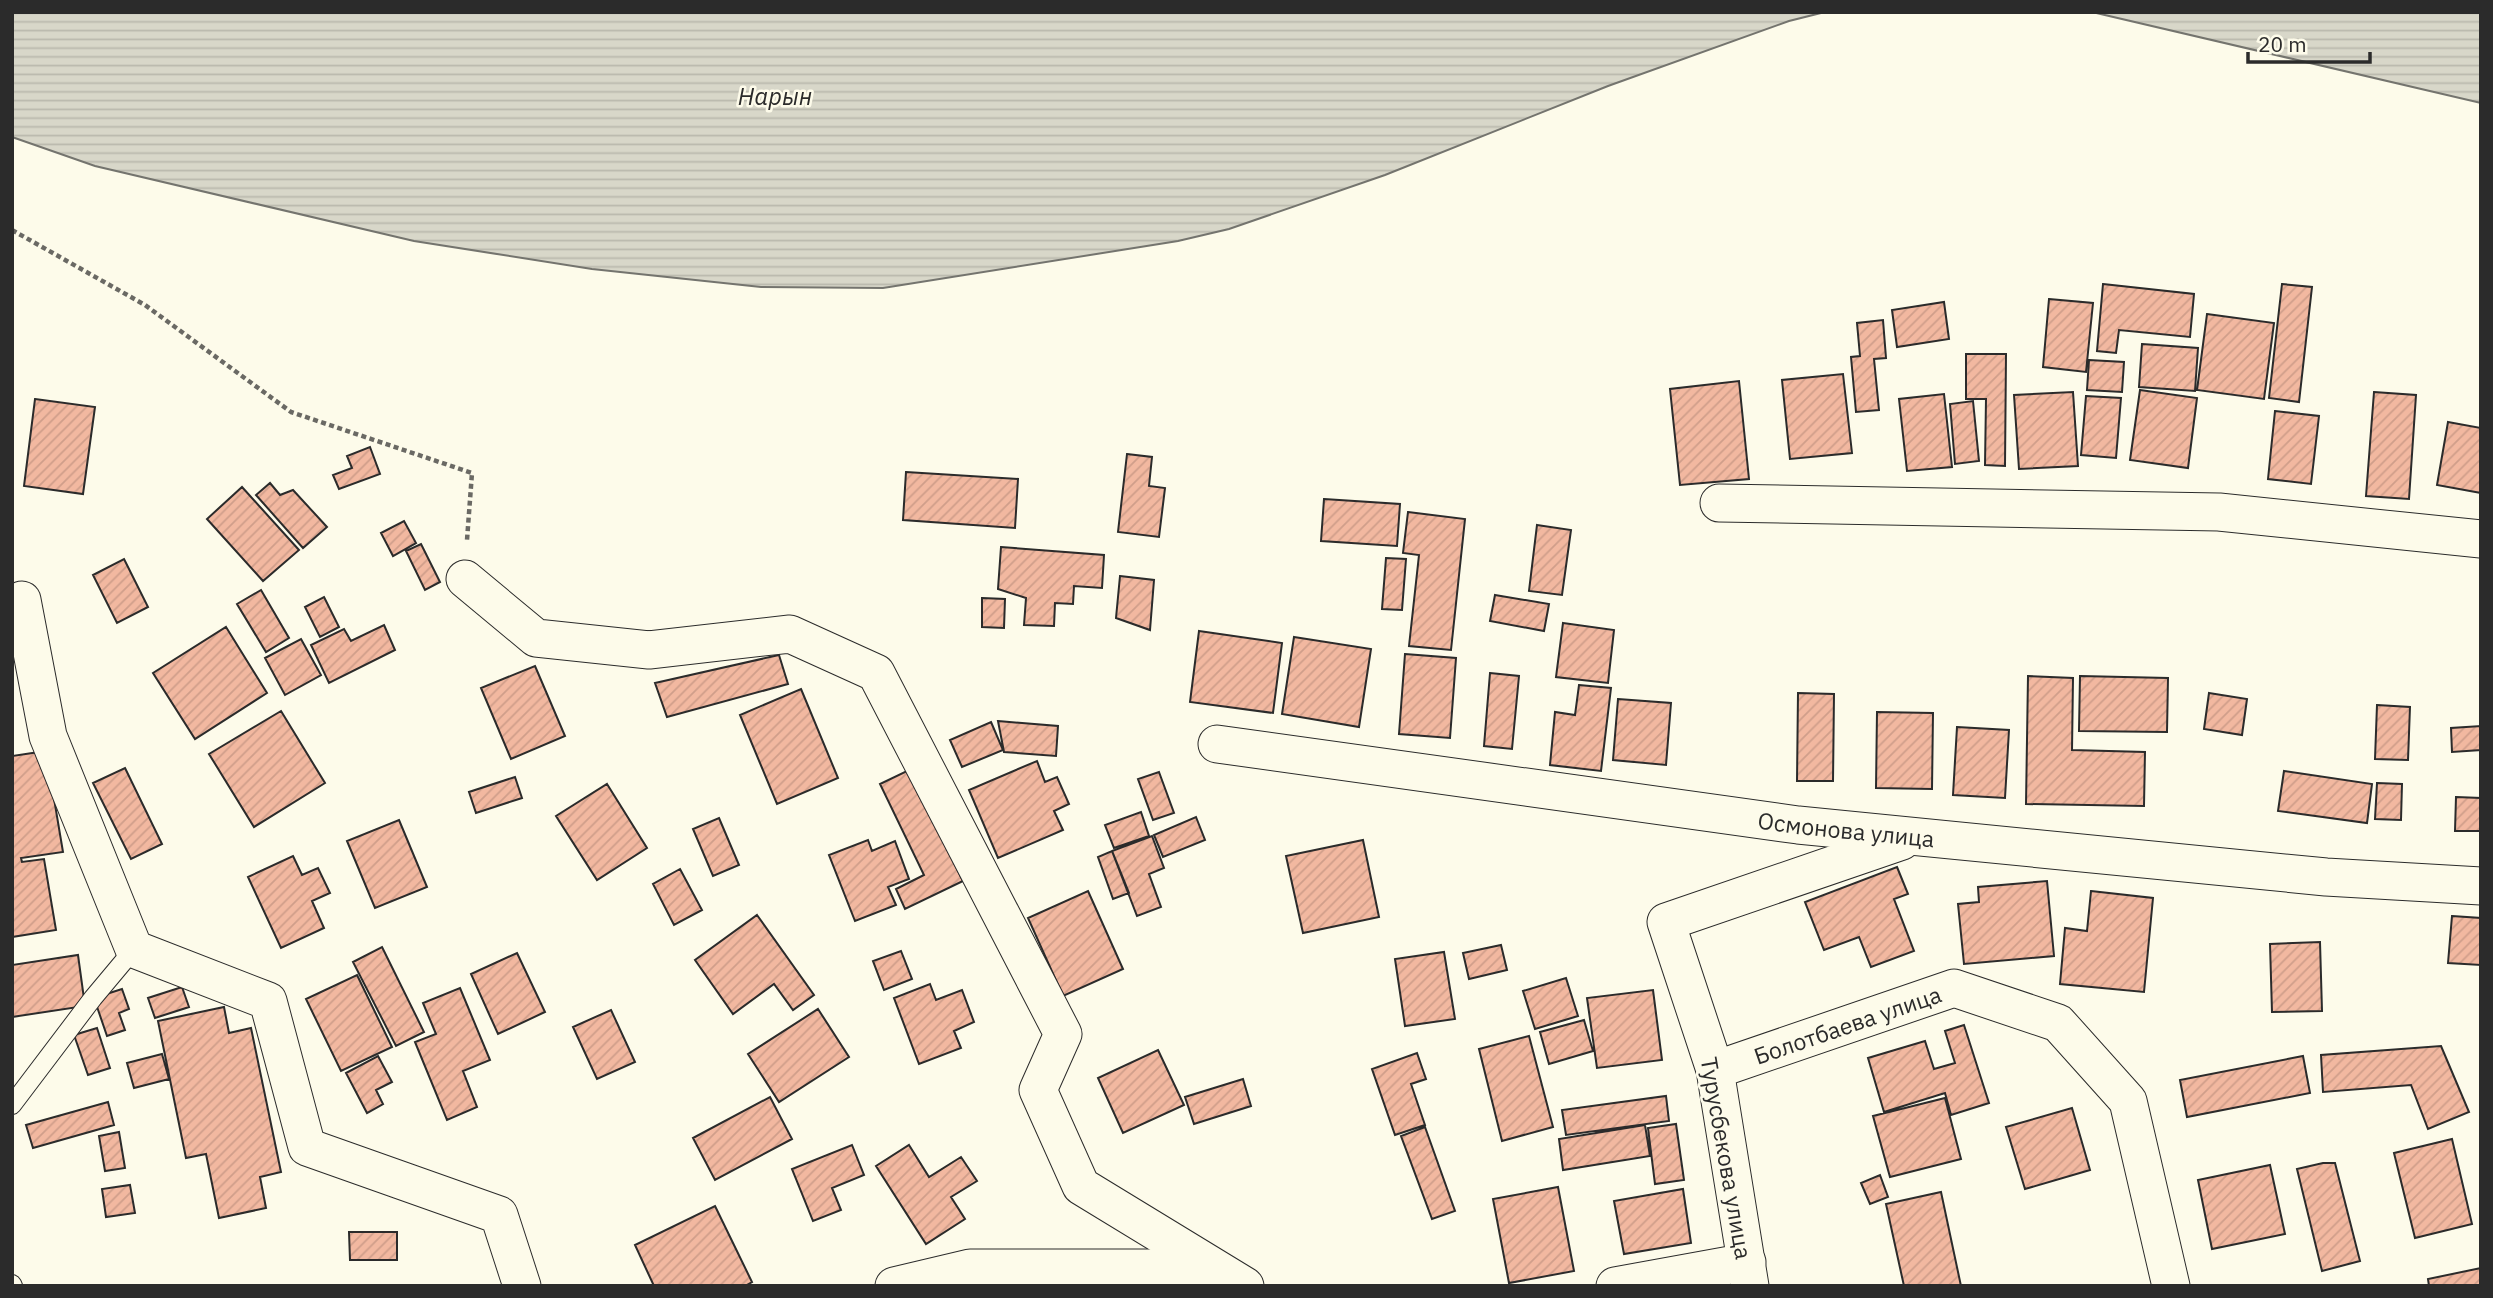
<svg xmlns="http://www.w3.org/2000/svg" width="2493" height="1298" viewBox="0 0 2493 1298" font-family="'IBM Plex Sans',sans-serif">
<defs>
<pattern id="water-rules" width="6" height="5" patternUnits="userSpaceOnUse" patternTransform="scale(1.75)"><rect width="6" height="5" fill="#d8d7c9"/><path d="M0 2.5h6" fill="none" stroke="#bab9ad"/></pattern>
<pattern id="building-hatch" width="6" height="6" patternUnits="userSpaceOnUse" patternTransform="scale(1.75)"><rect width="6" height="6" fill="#f2b8a0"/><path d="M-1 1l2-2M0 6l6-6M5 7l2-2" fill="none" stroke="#d09e8a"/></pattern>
</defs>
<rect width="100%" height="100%" fill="#fdfbea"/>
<path fill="url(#water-rules)" stroke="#74746e" stroke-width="2" d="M 12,12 L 1825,12 L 1789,21 L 1608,86 L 1385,175 L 1229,229 L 1178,241 L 883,288 L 761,287 L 592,269 L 414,241 L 95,166 L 12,137 Z
M 2092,12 L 2481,12 L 2481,103 Z"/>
<path fill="url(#building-hatch)" stroke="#2b2b2b" stroke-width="2" d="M 2103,284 L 2194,294 L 2190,337 L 2119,330 L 2116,353 L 2097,351 Z
M 2282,284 L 2312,287 L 2299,402 L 2269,398 Z
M 2049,299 L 2093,303 L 2086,372 L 2043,367 Z
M 1944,302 L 1949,339 L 1897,347 L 1892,310 Z
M 2207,314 L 2274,323 L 2264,399 L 2197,390 Z
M 1883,320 L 1886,358 L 1874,359 L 1879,410 L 1856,412 L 1851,357 L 1860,356 L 1857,323 Z
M 2142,344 L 2198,348 L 2195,391 L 2139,387 Z
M 1966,354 L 2006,354 L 2005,466 L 1985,465 L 1986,399 L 1966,399 Z
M 2089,360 L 2124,362 L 2122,392 L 2087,390 Z
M 1843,374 L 1852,453 L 1790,459 L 1782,380 Z
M 1739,381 L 1749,479 L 1680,485 L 1670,389 Z
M 2140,390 L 2197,398 L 2188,468 L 2130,460 Z
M 2073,392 L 2078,466 L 2019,469 L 2014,395 Z
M 2374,392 L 2416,395 L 2409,499 L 2366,496 Z
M 1944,394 L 1952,467 L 1907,471 L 1899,399 Z
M 2086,396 L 2121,398 L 2116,458 L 2081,455 Z
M 35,399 L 95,407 L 83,494 L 24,486 Z
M 1973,401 L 1979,461 L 1955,464 L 1950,404 Z
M 2275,411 L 2319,416 L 2311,484 L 2268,479 Z
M 2448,422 L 2481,428 L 2481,493 L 2437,485 Z
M 370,447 L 380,474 L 339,489 L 333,475 L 352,468 L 347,456 Z
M 1127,454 L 1152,457 L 1149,486 L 1165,488 L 1159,537 L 1118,532 Z
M 906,472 L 1018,479 L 1015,528 L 903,520 Z
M 270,483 L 280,495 L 293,490 L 327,527 L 303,548 L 256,495 Z
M 242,487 L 299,550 L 263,581 L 207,519 Z
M 1324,499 L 1400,504 L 1397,546 L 1321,541 Z
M 1408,512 L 1465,519 L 1451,650 L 1409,646 L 1419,555 L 1403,553 Z
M 404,521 L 416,543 L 393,556 L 381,533 Z
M 1537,525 L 1571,530 L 1562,595 L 1529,591 Z
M 421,544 L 440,582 L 425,590 L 406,551 Z
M 1001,547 L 1104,555 L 1102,588 L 1074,586 L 1073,604 L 1055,603 L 1054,626 L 1024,625 L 1026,598 L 998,589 Z
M 1386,558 L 1406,559 L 1402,610 L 1382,609 Z
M 124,559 L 148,607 L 117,623 L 93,575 Z
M 1120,576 L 1154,580 L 1150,630 L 1116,618 Z
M 261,590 L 289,638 L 266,652 L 237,604 Z
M 1495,595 L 1549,604 L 1544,631 L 1490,621 Z
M 324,597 L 339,627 L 320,637 L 305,607 Z
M 982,598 L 1005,599 L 1004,628 L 982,627 Z
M 1563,623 L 1614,630 L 1608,683 L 1556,677 Z
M 384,625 L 395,650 L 329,683 L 311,645 L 344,629 L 351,641 Z
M 226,627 L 267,693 L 195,739 L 153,673 Z
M 1199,631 L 1282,643 L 1273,713 L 1190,702 Z
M 1294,637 L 1371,649 L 1359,727 L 1282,714 Z
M 301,639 L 321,675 L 285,695 L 265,658 Z
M 1405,654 L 1456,658 L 1450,738 L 1399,734 Z
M 779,655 L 788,684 L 667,717 L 655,683 Z
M 535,666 L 565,736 L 511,759 L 481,688 Z
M 1490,673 L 1519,676 L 1512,749 L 1484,746 Z
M 2028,676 L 2073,678 L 2072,750 L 2145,752 L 2144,806 L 2026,804 Z
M 2080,676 L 2168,678 L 2167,732 L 2079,731 Z
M 1579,685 L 1611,688 L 1601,771 L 1550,765 L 1555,712 L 1575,715 Z
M 801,689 L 838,778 L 777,804 L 740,715 Z
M 1798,693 L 1834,694 L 1833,781 L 1797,781 Z
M 2209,693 L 2247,699 L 2242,735 L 2204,729 Z
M 1618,699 L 1671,703 L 1666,765 L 1613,760 Z
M 2377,705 L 2410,707 L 2408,760 L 2375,759 Z
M 281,711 L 325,783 L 254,827 L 209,754 Z
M 1877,712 L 1933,713 L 1932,789 L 1876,788 Z
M 998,721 L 1058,726 L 1056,756 L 1004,752 Z
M 991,722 L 1003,750 L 962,767 L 950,740 Z
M 2481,726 L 2481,750 L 2452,752 L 2451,728 Z
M 1957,727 L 2009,730 L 2005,798 L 1953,795 Z
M 46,751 L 63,852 L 21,858 L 22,862 L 44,859 L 56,930 L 12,937 L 12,756 Z
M 1037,761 L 1045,782 L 1057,777 L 1069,804 L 1054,811 L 1063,830 L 998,858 L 969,790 Z
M 125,768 L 162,844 L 131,859 L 93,783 Z
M 909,770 L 963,881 L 905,909 L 896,889 L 924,875 L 880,784 Z
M 2284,771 L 2372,784 L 2367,823 L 2278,811 Z
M 1159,772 L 1174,813 L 1153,820 L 1138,779 Z
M 515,777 L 522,798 L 476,813 L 469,792 Z
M 2377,783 L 2402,784 L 2401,820 L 2375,819 Z
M 607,784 L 647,848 L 597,880 L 556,816 Z
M 2456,797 L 2481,798 L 2481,831 L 2455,831 Z
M 1141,812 L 1149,836 L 1114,848 L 1105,825 Z
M 1196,817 L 1205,840 L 1163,857 L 1154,835 Z
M 719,818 L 739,865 L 713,876 L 693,829 Z
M 399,820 L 427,887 L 375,908 L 347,841 Z
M 1152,836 L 1164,868 L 1149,874 L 1161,907 L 1137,916 L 1112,851 Z
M 868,840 L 872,851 L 895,841 L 909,879 L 888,887 L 896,905 L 855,921 L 829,855 Z
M 1363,840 L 1379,917 L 1303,933 L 1286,856 Z
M 1112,851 L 1129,893 L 1113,899 L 1098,857 Z
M 293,856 L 302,875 L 318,868 L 330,893 L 312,901 L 324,928 L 281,948 L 248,877 Z
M 1897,867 L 1908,894 L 1894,899 L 1914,951 L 1871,967 L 1859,937 L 1824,950 L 1805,902 Z
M 680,869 L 702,910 L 674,925 L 653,884 Z
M 2047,881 L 2054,956 L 1964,964 L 1958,904 L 1979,902 L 1978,887 Z
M 1088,891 L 1123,969 L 1063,996 L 1028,918 Z
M 2091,891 L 2153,898 L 2144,992 L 2060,984 L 2065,928 L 2087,931 Z
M 757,915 L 814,995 L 793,1010 L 774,984 L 733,1014 L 695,960 Z
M 2452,916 L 2481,918 L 2481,965 L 2448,963 Z
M 2320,942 L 2322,1011 L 2272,1012 L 2270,944 Z
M 1501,945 L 1507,970 L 1469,979 L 1463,953 Z
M 382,947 L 424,1032 L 396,1046 L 353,962 Z
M 901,951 L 912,979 L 884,990 L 873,961 Z
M 1444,952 L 1455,1019 L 1405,1026 L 1395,959 Z
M 517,953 L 545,1012 L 498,1034 L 471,974 Z
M 78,955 L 85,1006 L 12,1017 L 12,965 Z
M 357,975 L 392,1047 L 341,1071 L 306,999 Z
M 1566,978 L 1578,1016 L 1535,1029 L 1523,991 Z
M 930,984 L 936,1000 L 962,990 L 974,1022 L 954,1031 L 961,1048 L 919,1064 L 894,998 Z
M 182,987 L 189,1007 L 155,1018 L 148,998 Z
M 460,988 L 490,1060 L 463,1071 L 477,1107 L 447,1120 L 415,1042 L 436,1034 L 423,1003 Z
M 122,989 L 129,1009 L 119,1013 L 125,1030 L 107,1036 L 94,998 Z
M 1653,990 L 1662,1060 L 1597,1068 L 1587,998 Z
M 224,1007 L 229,1033 L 251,1028 L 281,1172 L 260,1177 L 266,1208 L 219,1218 L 206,1154 L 186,1158 L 158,1021 Z
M 818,1009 L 849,1057 L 779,1102 L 748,1054 Z
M 611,1010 L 635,1062 L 597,1079 L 573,1027 Z
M 1584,1020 L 1593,1051 L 1549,1064 L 1540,1032 Z
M 1964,1025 L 1989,1103 L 1951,1115 L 1945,1093 L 1884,1112 L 1868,1058 L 1925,1041 L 1934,1069 L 1955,1063 L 1945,1031 Z
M 97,1028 L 110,1068 L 88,1075 L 74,1035 Z
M 1529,1036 L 1553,1127 L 1502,1141 L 1479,1049 Z
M 2441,1046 L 2469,1112 L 2428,1129 L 2411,1085 L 2323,1092 L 2321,1055 Z
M 1158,1050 L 1184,1105 L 1123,1133 L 1098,1078 Z
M 1417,1053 L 1426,1079 L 1411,1084 L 1425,1125 L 1395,1135 L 1372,1069 Z
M 162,1054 L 169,1079 L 134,1088 L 127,1063 Z
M 378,1056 L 392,1082 L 376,1090 L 383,1104 L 367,1113 L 346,1073 Z
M 2303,1056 L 2310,1093 L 2187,1117 L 2180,1080 Z
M 1243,1079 L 1251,1106 L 1194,1124 L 1185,1097 Z
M 1666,1096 L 1669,1121 L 1566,1135 L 1562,1110 Z
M 770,1097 L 792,1139 L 715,1180 L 693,1138 Z
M 1945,1098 L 1961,1159 L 1890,1177 L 1873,1116 Z
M 108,1102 L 114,1125 L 33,1148 L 26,1125 Z
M 2072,1108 L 2090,1170 L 2025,1189 L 2006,1127 Z
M 1676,1124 L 1684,1180 L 1655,1184 L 1648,1128 Z
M 1645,1125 L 1650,1156 L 1563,1170 L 1559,1139 Z
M 1425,1127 L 1455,1211 L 1432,1219 L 1401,1136 Z
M 119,1132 L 125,1168 L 105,1171 L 99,1136 Z
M 2452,1139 L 2472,1224 L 2415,1238 L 2394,1153 Z
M 852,1145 L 864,1175 L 832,1188 L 841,1210 L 813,1221 L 792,1169 Z
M 909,1145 L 929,1177 L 961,1157 L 977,1181 L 951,1197 L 965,1219 L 926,1244 L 876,1166 Z
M 2323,1163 L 2335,1163 L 2360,1261 L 2322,1271 L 2297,1169 Z
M 2270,1165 L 2285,1234 L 2212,1249 L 2198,1180 Z
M 1880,1175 L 1888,1197 L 1870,1204 L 1861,1183 Z
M 130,1185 L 135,1213 L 106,1217 L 102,1189 Z
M 1558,1187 L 1574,1271 L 1509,1283 L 1493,1199 Z
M 1683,1189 L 1691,1243 L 1624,1254 L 1614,1201 Z
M 1941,1192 L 1961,1286 L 1904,1286 L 1886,1204 Z
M 715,1206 L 752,1282 L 745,1286 L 654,1286 L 635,1245 Z
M 349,1232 L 397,1232 L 397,1260 L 350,1260 Z
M 2481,1268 L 2481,1286 L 2429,1286 L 2428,1279 Z"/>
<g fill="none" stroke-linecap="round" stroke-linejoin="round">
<g stroke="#2b2b2b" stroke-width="20">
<path id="service" d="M 12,1105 L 93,998 L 134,949
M 12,1284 L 13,1286"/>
</g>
<g stroke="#2b2b2b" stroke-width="39">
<g id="minor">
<path d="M 1719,503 L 2219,512 L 2481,539"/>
<path d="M 465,579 L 536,638 L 649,650 L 790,634 L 876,673 L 1063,1034 L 1038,1090 L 1081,1186 L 1245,1286"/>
<path d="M 22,600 L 48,736 L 134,949 L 268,1001 L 307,1147 L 499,1215 L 522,1286"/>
<path id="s1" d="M 1217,744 L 1798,825 L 2326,877 L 2481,886"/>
<path id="s2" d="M 1715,1070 L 1954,988 L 2058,1023 L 2128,1101 L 2171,1286"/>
<path d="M 894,1286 L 970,1268 L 1213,1268"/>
<path d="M 1615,1286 L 1747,1262"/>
<path d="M 1750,1286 L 1715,1070 L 1666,922 L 1902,841"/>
</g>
</g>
<path stroke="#6a6964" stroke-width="4.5" stroke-dasharray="5 3.5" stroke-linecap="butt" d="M 12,230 L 145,305 L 291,412 L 472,473 L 467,540"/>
<use href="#service" stroke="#fdfbea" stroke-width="18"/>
<use href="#minor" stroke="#fdfbea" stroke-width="37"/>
</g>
<g text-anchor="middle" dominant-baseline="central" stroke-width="5" stroke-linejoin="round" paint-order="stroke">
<g font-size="23" fill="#2b2b2b" stroke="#fdfbea">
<text stroke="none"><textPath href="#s1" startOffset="635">Осмонова улица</textPath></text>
<text stroke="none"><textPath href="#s2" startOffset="140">Болотбаева улица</textPath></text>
<text transform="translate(1727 1158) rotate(80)">Турусбекова улица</text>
</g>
<g font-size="24" font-style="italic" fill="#2b2b2b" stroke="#fdfbea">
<text x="775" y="96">Нарын</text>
</g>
</g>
<rect width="2493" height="1298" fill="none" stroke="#2b2b2b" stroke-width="28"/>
<path d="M2248 52v10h122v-10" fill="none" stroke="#2b2b2b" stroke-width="3.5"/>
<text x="2258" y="52" font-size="21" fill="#2b2b2b" stroke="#fdfbea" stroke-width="5" paint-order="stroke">20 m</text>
</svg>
